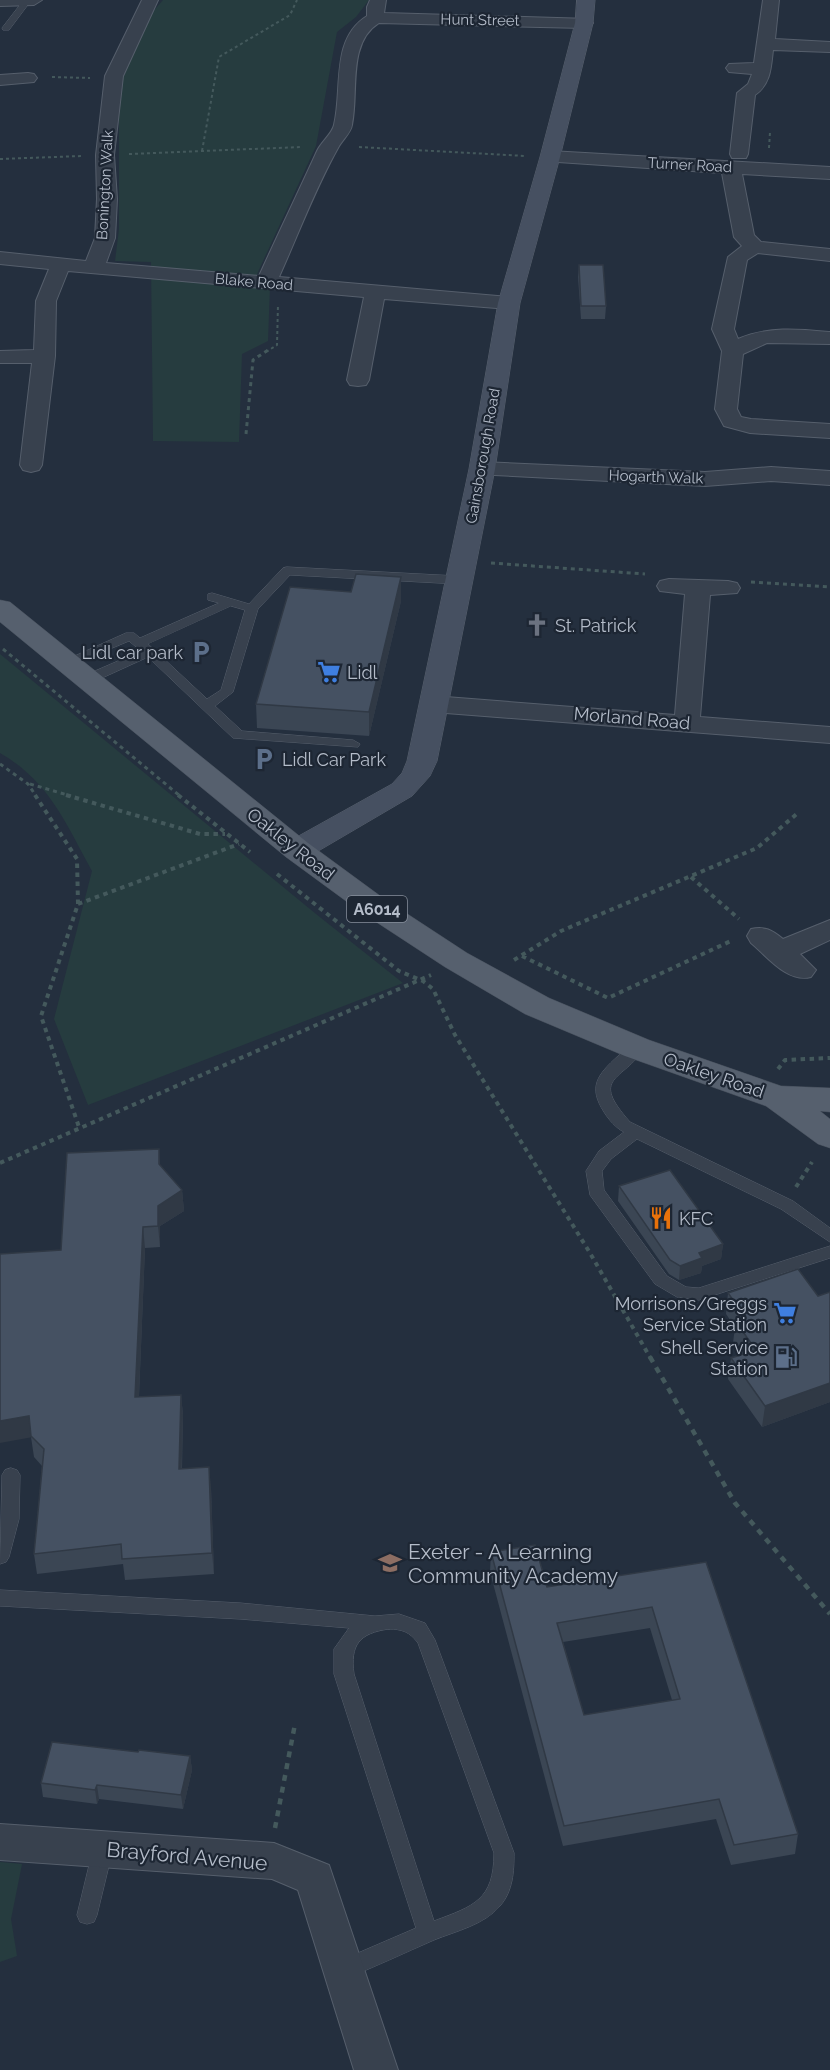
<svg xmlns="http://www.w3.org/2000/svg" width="830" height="2070" viewBox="0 0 830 2070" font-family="Raleway,sans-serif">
<rect width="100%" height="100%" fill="#242f3e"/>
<path fill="#263c3f" d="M 163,0 L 369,0 L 356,17 L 337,32 L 316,146 L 252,285 L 270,287 L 268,341 L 242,354 L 239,442 L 153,441 L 151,262 L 115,261 L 119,229 L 119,89 L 144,22 Z
M 0,654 L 316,914 L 403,983 L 88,1105 L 54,1019 L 92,871 C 66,824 49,781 0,753 Z
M 0,1862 L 22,1864 L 11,1919 L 17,1956 L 0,1962 Z"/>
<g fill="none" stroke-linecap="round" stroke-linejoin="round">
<g stroke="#565f6c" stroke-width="1">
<path id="lane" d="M 19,0 L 27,0 L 27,6 L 9,30 L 3,30 L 2,28 L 19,6 Z
M 287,567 L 458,576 L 464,580 L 458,584 L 290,575 L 258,609 L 233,692 L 215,706 L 242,731 L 353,740 L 360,744 L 358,747 L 233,738 L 148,657 L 91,683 L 81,683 L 80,680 L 81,677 L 141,651 L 129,641 L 69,666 L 65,667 L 59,663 L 126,633 L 134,633 L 140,638 L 219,603 L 208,600 L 208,594 L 212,593 L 249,604 L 283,568 ZM 231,606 L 245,610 L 221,690 L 207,699 L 148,644 Z
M 637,1043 L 645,1048 C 622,1082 589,1076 630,1122 L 793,1201 L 830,1228 L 830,1242 L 781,1209 L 637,1139 L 611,1159 L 602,1171 L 604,1190 L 667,1276 L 686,1287 L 699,1288 L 830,1246 L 830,1258 L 699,1300 L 677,1297 L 655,1284 L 590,1195 L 586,1171 L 599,1151 L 624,1132 C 616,1128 609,1120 604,1112 C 588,1087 597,1075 618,1056 C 624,1051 629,1045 637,1043 Z
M 11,1468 L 17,1470 L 20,1475 L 19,1519 L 9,1557 L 6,1562 L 0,1564 L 2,1475 L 5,1470 Z
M 0,1590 L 240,1603 L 375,1616 L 399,1614 L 425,1623 L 435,1640 L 514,1853 C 514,1872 513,1891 500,1906 C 484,1925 456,1931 434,1940 C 404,1953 375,1967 344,1979 L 337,1976 L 334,1969 L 337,1962 L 416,1928 L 334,1674 L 334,1649 L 349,1628 L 240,1619 L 0,1606 ZM 389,1629 C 402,1629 410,1632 418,1643 L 494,1853 C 494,1900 474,1906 434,1921 L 354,1674 C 350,1645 359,1633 389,1629 Z
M 103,1840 L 110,1843 L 113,1849 L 97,1915 L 94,1922 L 87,1924 L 80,1922 L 77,1915 L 93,1849 L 96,1843 Z"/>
</g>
<g stroke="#565f6c" stroke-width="2">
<path id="street" d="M 0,0 L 42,0 L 34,5 L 0,6 Z
M 142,0 L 158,0 L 123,76 L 114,155 L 117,199 L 115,238 L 106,263 L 259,276 C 278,234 298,193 317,151 C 321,142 332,134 334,125 C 343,88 330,39 367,16 L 367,7 L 370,0 L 386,0 L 384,13 L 590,19 L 593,23 L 590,27 L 584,28 L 379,23 C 347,43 359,92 352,125 C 351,133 342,140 338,148 C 315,189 298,235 279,277 L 509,297 L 516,299 L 519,303 L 516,307 L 509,309 L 384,299 L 369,380 L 366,385 L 358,386 L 350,385 L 347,380 L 364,297 L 68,271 L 56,301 L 55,356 L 42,465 L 39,470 L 31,472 L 23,470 L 20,465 L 32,363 L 0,363 L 0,351 L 34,350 L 36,301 L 49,269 L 0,264 L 0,252 L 86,261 L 95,238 L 97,199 L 96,155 L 105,76 Z
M 763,0 L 779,0 L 775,39 L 830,42 L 830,52 L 773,50 C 771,67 771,84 755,95 L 748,154 L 746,158 L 732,158 L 730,154 L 737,93 L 748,84 L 752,74 L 729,72 L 726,68 L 729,64 L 754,63 Z
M 28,73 L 34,74 L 37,78 L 34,82 L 0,85 L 0,75 Z
M 550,151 L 830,167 L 830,179 L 742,174 L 754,235 L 761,242 L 830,249 L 830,261 L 758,253 L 747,260 L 734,329 L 738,339 C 768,326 798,329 830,332 L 830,344 L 767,343 L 743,354 L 737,409 L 741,417 L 751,419 L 830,424 L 830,438 L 750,433 L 724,426 L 715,409 L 722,351 L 712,329 L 728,257 L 742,246 L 734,237 L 722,173 L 543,161 L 541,157 L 543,153 Z
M 482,462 L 705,472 L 771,467 L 830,471 L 830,485 L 771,481 L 705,486 L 474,474 L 471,469 L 474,464 Z
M 669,579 L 728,581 L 737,583 L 740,588 L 737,593 L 710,595 L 700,717 L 830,727 L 830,743 L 433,712 L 424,709 L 420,704 L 424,699 L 433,696 L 675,715 L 685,594 L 660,591 L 657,586 L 660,581 Z
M 830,920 L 830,940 L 800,954 L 816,970 L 811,977 C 787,983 768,957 751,943 L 747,936 L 751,929 C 765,926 772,930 783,939 Z
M 0,1824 L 274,1843 L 329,1865 L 398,2070 L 354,2070 L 298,1890 L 272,1879 L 0,1860 Z"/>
</g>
<g stroke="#565f6c" stroke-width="1">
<path id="secondary" d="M 577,0 L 595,0 L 593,23 L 560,157 L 520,303 L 495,469 L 437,761 L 430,776 L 412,796 L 308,857 L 297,859 L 286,857 L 282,850 L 286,843 L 392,784 L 402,773 L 407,761 L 469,469 L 498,303 L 540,157 L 575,23 Z"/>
</g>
<g stroke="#414a57" stroke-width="1">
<path id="primary" d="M 0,600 L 10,602 L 308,843 L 383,898 L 467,953 L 549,998 L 649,1040 L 781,1086 L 830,1088 L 830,1112 L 820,1111 L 830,1119 L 830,1148 L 818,1144 L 766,1106 L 625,1056 L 525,1014 L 445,967 L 361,912 L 286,857 L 0,622 Z"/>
</g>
<path stroke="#44595c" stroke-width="2" stroke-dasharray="3 3" stroke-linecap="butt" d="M 52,77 L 90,78
M 359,147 L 526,156
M 769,148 L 770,132
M 202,151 L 219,57 L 290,15 L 297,0
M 129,154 L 301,147
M 0,159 L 82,156
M 266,352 L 277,345 L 278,304"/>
<path stroke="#44595c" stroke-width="3" stroke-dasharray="4 4" stroke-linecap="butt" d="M 246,434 L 253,360 L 268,350
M 491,563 L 645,574
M 751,582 L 830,587
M 3,649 L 180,796
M 0,764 L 28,784 L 36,796
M 30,784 L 71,796"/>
<path stroke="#44595c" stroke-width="4" stroke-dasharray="4.5 4.5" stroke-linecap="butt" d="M 35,795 L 77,859 L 78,904 L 41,1016 L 80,1130
M 66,795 L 200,834 L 225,834
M 178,795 L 250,852
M 277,874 L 399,971 L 423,981 L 433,989 L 455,1035 L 590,1253 L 651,1359
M 691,877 L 739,919
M 78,904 L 239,844
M 522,956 L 608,998 L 733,940
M 514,960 L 561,931 L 757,848 L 799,812
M 778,1069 L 785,1060 L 830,1058
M 0,1163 L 431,975
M 796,1187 L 812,1162"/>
<path stroke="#44595c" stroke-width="4.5" stroke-dasharray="6 6" stroke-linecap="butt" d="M 650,1357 L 735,1503 L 830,1614
M 275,1828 L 295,1724"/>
<use href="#lane" fill="#38414e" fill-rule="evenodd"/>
<use href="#street" fill="#38414e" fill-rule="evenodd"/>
<use href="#secondary" fill="#465061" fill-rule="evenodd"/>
<use href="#primary" fill="#56606e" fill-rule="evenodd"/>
</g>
<path fill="#3b4654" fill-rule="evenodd" d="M 579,265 L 606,306 L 605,319 L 581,319 L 578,277 Z
M 401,577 L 401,601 L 369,736 L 257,728 L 256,704 L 351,592 Z
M 159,1149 L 160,1166 L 182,1190 L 184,1211 L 160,1226 L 160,1247 L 145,1248 L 139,1397 L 181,1395 L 183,1415 L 182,1469 L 211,1488 L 214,1574 L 125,1580 L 123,1564 L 37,1574 L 34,1554 L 42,1466 L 34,1457 L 31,1437 L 61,1250 Z
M 619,1186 L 723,1244 L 721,1259 L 702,1266 L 701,1273 L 679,1280 L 669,1274 L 618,1201 Z
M 830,1292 L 830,1402 L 762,1427 L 728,1379 L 731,1358 L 741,1354 L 733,1343 L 735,1327 L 726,1314 L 728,1293 L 818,1296 Z
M 491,1552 L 547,1587 L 706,1562 L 798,1834 L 795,1854 L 731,1865 L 716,1819 L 563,1846 L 490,1572 ZM 650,1628 L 672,1700 L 584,1715 L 563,1642 Z
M 138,1752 L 190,1756 L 192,1770 L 183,1809 L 99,1799 L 97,1804 L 43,1797 L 41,1783 Z"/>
<path fill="#303945" d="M 401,577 L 401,601 L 369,736 L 369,712 Z
M 182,1190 L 184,1211 L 160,1226 L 160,1247 L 158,1226 L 158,1206 Z
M 143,1227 L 145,1248 L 138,1418 L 135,1397 Z
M 723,1244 L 721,1259 L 702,1266 L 701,1273 L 679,1280 L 680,1266 L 699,1253 Z
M 830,1383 L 830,1402 L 762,1427 L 765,1406 Z
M 181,1395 L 183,1415 L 181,1490 L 179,1469 Z
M 29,1416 L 33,1437 L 0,1443 L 0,1421 Z
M 209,1467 L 211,1488 L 214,1574 L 212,1553 Z
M 190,1756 L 192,1770 L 183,1809 L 181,1795 Z
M 97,1785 L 99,1799 L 97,1804 L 95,1790 Z"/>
<path fill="#455162" stroke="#303945" stroke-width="1.5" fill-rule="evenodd" d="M 579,265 L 603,265 L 606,306 L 581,306 Z
M 356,574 L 401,577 L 369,712 L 256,704 L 290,587 L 351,592 Z
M 159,1149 L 159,1164 L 182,1190 L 158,1206 L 158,1226 L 143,1227 L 135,1397 L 181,1395 L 179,1469 L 209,1467 L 212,1553 L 122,1559 L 121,1544 L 34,1554 L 44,1449 L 31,1436 L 29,1416 L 0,1421 L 0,1254 L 61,1250 L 67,1153 Z
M 670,1170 L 723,1244 L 699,1253 L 702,1258 L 680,1266 L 670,1260 L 619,1186 Z
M 798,1269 L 818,1296 L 830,1292 L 830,1383 L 765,1406 L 731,1358 L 756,1350 L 736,1322 L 746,1318 L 728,1293 Z
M 535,1545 L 547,1587 L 706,1562 L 798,1834 L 734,1845 L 719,1799 L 564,1826 L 491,1552 ZM 652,1607 L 680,1699 L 584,1715 L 557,1623 Z
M 52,1742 L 138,1752 L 139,1750 L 190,1756 L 181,1795 L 97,1785 L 95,1790 L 41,1783 Z"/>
<defs>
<g id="church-bare" transform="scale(1.8)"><path d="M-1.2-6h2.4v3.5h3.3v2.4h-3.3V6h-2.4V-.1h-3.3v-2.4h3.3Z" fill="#6b7280" stroke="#1d2633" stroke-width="2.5" paint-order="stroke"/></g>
<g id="parking-bare" transform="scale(1.8)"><path d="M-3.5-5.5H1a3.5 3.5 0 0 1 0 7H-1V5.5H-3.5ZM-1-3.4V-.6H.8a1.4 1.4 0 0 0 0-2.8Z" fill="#5c6f8a" stroke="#1d2633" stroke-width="2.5" paint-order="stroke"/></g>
<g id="supermarket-bare" transform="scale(1.8)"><path d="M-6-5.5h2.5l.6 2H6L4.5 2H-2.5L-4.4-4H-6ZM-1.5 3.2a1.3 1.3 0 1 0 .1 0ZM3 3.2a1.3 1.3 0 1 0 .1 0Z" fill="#3f7fe0" stroke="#1d2633" stroke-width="2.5" paint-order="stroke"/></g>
<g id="restaurant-bare" transform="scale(1.8)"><path d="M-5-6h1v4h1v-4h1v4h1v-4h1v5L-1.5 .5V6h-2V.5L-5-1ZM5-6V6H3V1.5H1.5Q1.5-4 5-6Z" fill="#e8710a" stroke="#1d2633" stroke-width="2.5" paint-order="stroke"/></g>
<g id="fuel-bare" transform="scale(1.8)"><path d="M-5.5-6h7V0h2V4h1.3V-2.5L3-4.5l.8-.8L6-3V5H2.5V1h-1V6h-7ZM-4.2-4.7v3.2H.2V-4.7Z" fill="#5c6f8a" stroke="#1d2633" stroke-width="2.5" paint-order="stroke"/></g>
<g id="school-bare" transform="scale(1.8)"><path d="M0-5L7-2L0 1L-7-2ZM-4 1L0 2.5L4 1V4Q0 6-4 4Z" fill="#8d6e63" stroke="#1d2633" stroke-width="2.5" paint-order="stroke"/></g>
</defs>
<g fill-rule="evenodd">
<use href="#church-bare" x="537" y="625"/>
<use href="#parking-bare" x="201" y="652"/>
<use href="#supermarket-bare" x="329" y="672"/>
<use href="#parking-bare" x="264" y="759"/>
<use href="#restaurant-bare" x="661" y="1218"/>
<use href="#supermarket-bare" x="785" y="1313"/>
<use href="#fuel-bare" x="786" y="1357"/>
<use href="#school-bare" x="390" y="1563"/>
</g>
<g text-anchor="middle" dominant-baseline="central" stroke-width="4.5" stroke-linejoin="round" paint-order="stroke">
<g font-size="15" fill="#b4bcc9" stroke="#1d2633">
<text transform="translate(480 20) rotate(1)">Hunt Street</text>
<text transform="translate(690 165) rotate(3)">Turner Road</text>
<text transform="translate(105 185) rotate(-87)">Bonington Walk</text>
<text transform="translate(254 282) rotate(5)">Blake Road</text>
<text transform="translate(483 456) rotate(-80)">Gainsborough Road</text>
<text transform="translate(656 477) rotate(2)">Hogarth Walk</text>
</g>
<rect fill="#1d2633" stroke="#878f9c" stroke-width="1.5" x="347" y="896" width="60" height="26" rx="4.5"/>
<g font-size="16" font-weight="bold" fill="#b4bcc9">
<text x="377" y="909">A6014</text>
</g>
<g font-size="18" fill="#b4bcc9" stroke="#1d2633" text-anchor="start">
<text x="555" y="625">St. Patrick</text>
<text x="183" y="652" text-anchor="end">Lidl car park</text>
<text x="347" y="672">Lidl</text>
<text x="282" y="759">Lidl Car Park</text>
<text x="679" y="1218">KFC</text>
<text x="767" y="1303" text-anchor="end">Morrisons/Greggs<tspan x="767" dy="21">Service Station</tspan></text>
<text x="768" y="1347" text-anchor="end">Shell Service<tspan x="768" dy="21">Station</tspan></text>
</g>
<g font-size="18" fill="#b4bcc9" stroke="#1d2633">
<text transform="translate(632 718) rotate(5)">Morland Road</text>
<text transform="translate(291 844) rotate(38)">Oakley Road</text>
<text transform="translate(714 1075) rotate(19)">Oakley Road</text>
</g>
<g font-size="21" fill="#b4bcc9" stroke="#1d2633" text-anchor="start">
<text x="408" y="1551">Exeter - A Learning<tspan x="408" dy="24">Community Academy</tspan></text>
</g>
<g font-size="21" fill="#b4bcc9" stroke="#1d2633">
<text transform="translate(187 1856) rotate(5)">Brayford Avenue</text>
</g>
</g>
</svg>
